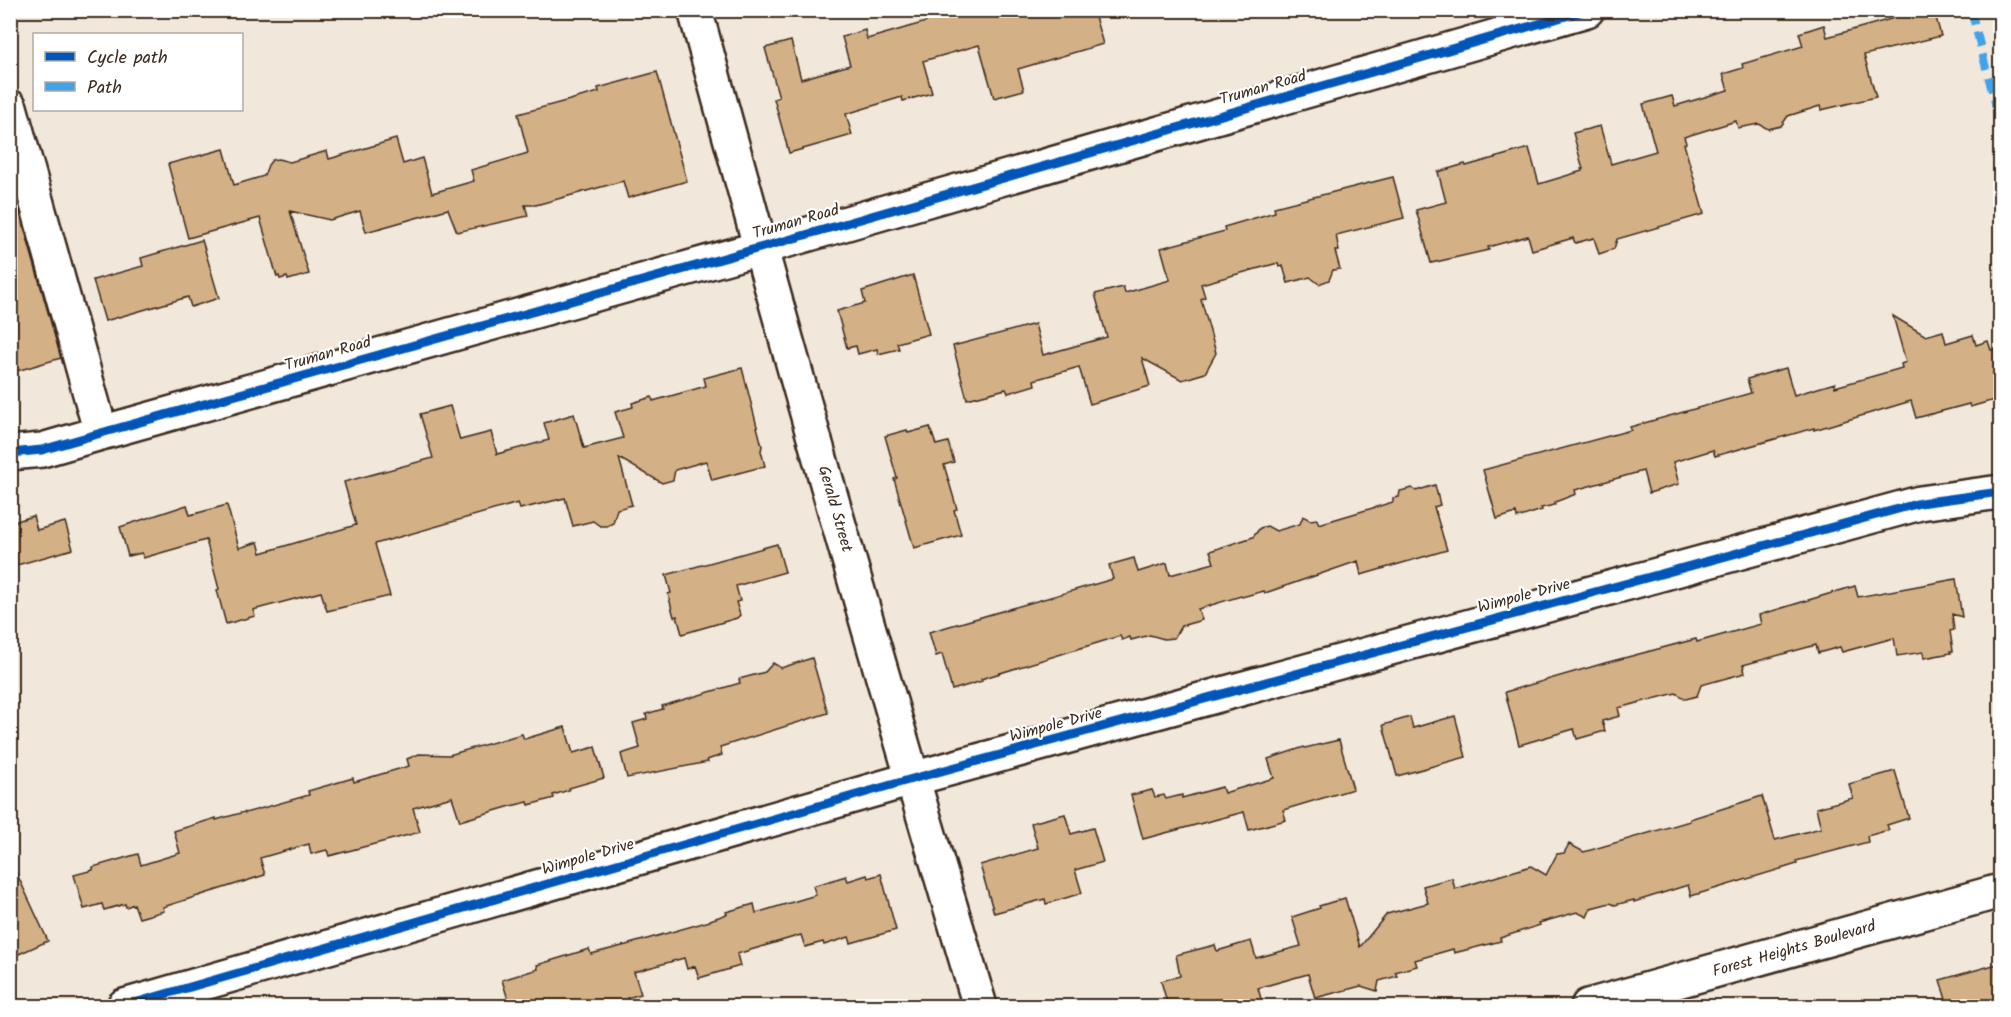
<svg xmlns="http://www.w3.org/2000/svg" width="2011" height="1017" viewBox="0 0 2011 1017" font-family="Kalam,sans-serif">
<rect width="100%" height="100%" fill="#f2e7db"/>
<filter id="ink" filterUnits="userSpaceOnUse"><feTurbulence type="fractalNoise" baseFrequency=".0167" numOctaves="2"/><feDisplacementMap in="SourceGraphic" scale="12" xChannelSelector="R" yChannelSelector="G"/><feConvolveMatrix kernelMatrix="1 2 1 2 8 2 1 2 1" color-interpolation-filters="sRGB"/></filter>
<g filter="url(#ink)">
<path fill="#d4b086" stroke="#3b2a1e" stroke-width="1.5" d="M 923,10 L 1093,10 L 1103,44 L 1018,69 L 1024,90 L 994,98 L 979,45 L 923,61 L 932,93 L 903,101 L 902,97 L 846,114 L 852,135 L 789,153 L 774,99 L 779,97 L 765,48 L 791,41 L 801,79 L 850,65 L 842,37 L 865,30 L 867,39 L 926,22 Z
M 1889,10 L 1934,10 L 1941,36 L 1864,55 L 1876,97 L 1821,110 L 1820,106 L 1788,116 L 1781,126 L 1768,129 L 1759,124 L 1738,128 L 1736,121 L 1684,137 L 1686,143 L 1684,144 L 1704,214 L 1617,239 L 1614,249 L 1599,254 L 1594,238 L 1575,243 L 1573,238 L 1532,250 L 1528,236 L 1488,247 L 1489,250 L 1431,263 L 1416,210 L 1446,202 L 1438,172 L 1465,164 L 1466,166 L 1529,148 L 1539,184 L 1582,171 L 1581,169 L 1583,169 L 1573,133 L 1600,126 L 1611,164 L 1656,151 L 1643,104 L 1672,96 L 1675,106 L 1728,90 L 1723,74 L 1743,68 L 1742,64 L 1803,46 L 1799,33 L 1824,25 L 1827,37 L 1891,19 Z
M 657,72 L 687,181 L 628,198 L 623,181 L 536,205 L 525,205 L 528,216 L 457,232 L 448,209 L 366,232 L 360,211 L 330,220 L 290,211 L 309,274 L 288,280 L 287,277 L 280,279 L 279,276 L 277,277 L 260,218 L 188,238 L 168,164 L 224,149 L 234,185 L 264,176 L 268,165 L 272,160 L 278,159 L 290,162 L 327,151 L 329,159 L 396,139 L 403,164 L 422,158 L 432,193 L 474,181 L 471,170 L 528,153 L 518,114 L 599,92 L 598,88 Z
M 1393,177 L 1404,218 L 1336,235 L 1339,251 L 1335,251 L 1340,269 L 1333,270 L 1329,280 L 1319,284 L 1310,277 L 1288,283 L 1283,266 L 1279,267 L 1278,263 L 1201,284 L 1205,297 L 1201,299 L 1216,353 L 1205,373 L 1182,380 L 1142,358 L 1150,386 L 1090,404 L 1079,367 L 1034,380 L 1035,385 L 1008,393 L 1006,389 L 967,399 L 953,346 L 1035,324 L 1043,355 L 1107,337 L 1095,294 L 1123,287 L 1125,293 L 1170,280 L 1161,248 L 1225,231 L 1224,227 L 1275,212 L 1274,207 Z
M 16,199 L 61,358 L 10,373 L 10,200 Z
M 202,240 L 219,298 L 191,307 L 188,297 L 105,321 L 93,280 L 143,266 L 141,258 Z
M 913,275 L 929,334 L 897,343 L 899,349 L 878,354 L 877,349 L 858,354 L 856,346 L 847,348 L 837,311 L 865,303 L 862,291 Z
M 1893,316 L 1926,336 L 1943,331 L 1946,343 L 1973,335 L 1976,345 L 1988,341 L 1991,350 L 2001,347 L 2001,398 L 1970,407 L 1969,404 L 1916,418 L 1911,401 L 1814,430 L 1814,428 L 1715,456 L 1713,450 L 1673,462 L 1679,484 L 1649,493 L 1643,471 L 1575,490 L 1576,494 L 1555,502 L 1555,505 L 1541,508 L 1542,510 L 1517,518 L 1516,513 L 1497,519 L 1483,470 L 1631,430 L 1630,427 L 1751,393 L 1747,379 L 1786,368 L 1794,395 L 1835,383 L 1835,387 L 1902,368 L 1901,364 L 1906,362 Z
M 742,368 L 762,446 L 761,451 L 765,466 L 712,480 L 706,461 L 675,470 L 673,480 L 662,483 L 619,458 L 632,505 L 617,509 L 613,523 L 607,526 L 600,526 L 593,521 L 573,526 L 565,498 L 520,509 L 518,503 L 375,544 L 390,596 L 327,611 L 321,592 L 253,610 L 255,616 L 226,624 L 217,590 L 219,589 L 206,540 L 143,558 L 142,553 L 128,556 L 120,527 L 187,505 L 190,515 L 227,505 L 239,548 L 258,542 L 261,553 L 356,525 L 344,482 L 433,458 L 420,414 L 450,406 L 460,440 L 491,432 L 497,454 L 549,440 L 544,423 L 574,414 L 584,448 L 623,438 L 615,412 L 633,407 L 632,403 L 652,397 L 653,401 L 706,386 L 704,378 Z
M 930,427 L 936,445 L 948,442 L 954,462 L 944,465 L 957,509 L 954,510 L 961,535 L 914,548 L 894,479 L 897,478 L 885,436 L 907,430 L 908,433 Z
M 1435,485 L 1440,505 L 1434,507 L 1447,550 L 1361,575 L 1358,561 L 1265,593 L 1264,591 L 1242,597 L 1241,596 L 1198,609 L 1202,620 L 1181,626 L 1174,638 L 1164,639 L 1150,635 L 1131,640 L 1130,637 L 1122,640 L 1120,636 L 981,679 L 982,681 L 952,690 L 942,654 L 936,656 L 929,632 L 1113,579 L 1109,565 L 1134,558 L 1138,572 L 1167,563 L 1170,575 L 1214,563 L 1210,551 L 1253,537 L 1260,528 L 1267,526 L 1276,531 L 1300,524 L 1303,516 L 1310,520 L 1317,519 L 1319,524 L 1393,502 L 1393,498 L 1399,497 L 1400,491 L 1412,488 L 1416,491 Z
M 33,516 L 37,530 L 65,522 L 73,549 L 10,567 L 10,523 Z
M 777,544 L 785,572 L 736,586 L 740,601 L 736,602 L 740,615 L 737,618 L 682,634 L 677,616 L 674,617 L 668,594 L 671,593 L 666,575 Z
M 1956,579 L 1962,617 L 1952,614 L 1954,630 L 1950,631 L 1953,651 L 1950,651 L 1951,653 L 1924,658 L 1923,652 L 1897,656 L 1894,638 L 1842,652 L 1840,647 L 1818,653 L 1816,645 L 1743,665 L 1745,673 L 1701,685 L 1697,696 L 1686,699 L 1676,693 L 1618,708 L 1620,716 L 1602,721 L 1605,731 L 1577,739 L 1574,729 L 1519,745 L 1505,692 L 1605,663 L 1696,639 L 1697,642 L 1761,624 L 1759,615 L 1855,586 L 1858,597 Z
M 812,658 L 828,713 L 720,747 L 722,755 L 707,760 L 708,762 L 627,778 L 621,754 L 640,748 L 633,723 L 647,719 L 646,714 L 663,709 L 662,706 L 740,683 L 739,679 L 765,672 L 773,663 L 781,668 Z
M 1455,716 L 1466,757 L 1397,776 L 1383,725 L 1410,717 L 1413,728 Z
M 565,727 L 573,753 L 595,747 L 604,778 L 569,788 L 569,790 L 553,795 L 554,798 L 529,805 L 528,802 L 511,806 L 460,821 L 452,797 L 413,808 L 420,832 L 329,856 L 327,850 L 311,854 L 309,844 L 260,858 L 265,875 L 163,907 L 164,911 L 139,918 L 134,904 L 126,907 L 125,904 L 104,910 L 102,904 L 84,909 L 74,875 L 93,870 L 93,867 L 138,854 L 141,865 L 180,853 L 174,831 L 216,818 L 216,820 L 244,812 L 245,813 L 309,795 L 308,791 L 353,778 L 354,782 L 409,766 L 407,759 L 419,754 L 449,755 L 522,734 L 524,739 Z
M 1339,740 L 1353,789 L 1283,810 L 1286,820 L 1249,830 L 1244,812 L 1143,839 L 1131,795 L 1152,790 L 1155,797 L 1164,795 L 1166,799 L 1182,795 L 1182,798 L 1222,787 L 1224,793 L 1274,778 L 1268,759 L 1304,747 L 1305,748 Z
M 1895,771 L 1909,818 L 1887,825 L 1889,830 L 1867,836 L 1868,842 L 1796,861 L 1797,864 L 1691,896 L 1688,885 L 1634,902 L 1634,900 L 1615,905 L 1610,903 L 1591,908 L 1587,917 L 1577,912 L 1539,923 L 1540,925 L 1500,938 L 1501,941 L 1454,953 L 1453,949 L 1415,960 L 1417,966 L 1395,972 L 1397,976 L 1379,981 L 1377,991 L 1361,986 L 1315,998 L 1308,974 L 1258,988 L 1263,1006 L 1168,1006 L 1161,981 L 1180,976 L 1176,955 L 1215,945 L 1217,951 L 1251,941 L 1256,958 L 1301,946 L 1292,917 L 1320,908 L 1319,906 L 1345,898 L 1360,947 L 1387,914 L 1428,903 L 1423,886 L 1452,878 L 1455,889 L 1531,866 L 1546,875 L 1557,854 L 1564,853 L 1569,844 L 1584,852 L 1690,821 L 1690,819 L 1762,796 L 1775,840 L 1821,828 L 1816,808 L 1853,798 L 1849,784 Z
M 1065,814 L 1071,834 L 1093,828 L 1103,862 L 1075,870 L 1082,893 L 1046,904 L 1045,899 L 994,913 L 980,865 L 1038,848 L 1031,823 Z
M 10,859 L 48,941 L 10,958 Z
M 881,874 L 896,930 L 851,943 L 849,937 L 824,945 L 823,942 L 805,947 L 801,935 L 737,954 L 740,966 L 699,978 L 695,966 L 687,969 L 684,958 L 634,972 L 641,994 L 627,998 L 630,1006 L 510,1006 L 502,980 L 538,969 L 537,965 L 589,949 L 591,954 L 626,945 L 710,921 L 710,920 L 727,914 L 726,912 L 754,904 L 756,913 L 816,895 L 813,886 L 846,876 L 848,881 L 867,875 L 868,878 Z
M 2001,963 L 2001,1006 L 1948,1006 L 1940,980 Z"/>
<g fill="none" stroke-linecap="round" stroke-linejoin="round">
<g stroke="#3b2a1e" stroke-width="38">
<path id="minor" d="M 695,10 C 786,344 881,676 980,1006
M 10,107 L 101,433
M 10,453 L 42,450 L 101,433 L 788,240 L 1587,10
M 124,1006 L 912,779 L 1920,503 L 2000,492
M 1588,1006 L 2000,891"/>
</g>
<use href="#minor" stroke="#fff" stroke-width="33"/>
<path stroke="#3fa3ea" stroke-width="8" stroke-dasharray="15 8" stroke-linecap="butt" d="M 1971,10 L 2000,122"/>
<g stroke="#fff" stroke-width="13">
<path id="cycleway" d="M 10,453 L 42,450 L 101,433 L 788,240 L 1587,10
M 124,1006 L 912,779 L 1920,503 L 2000,492"/>
</g>
<use href="#cycleway" stroke="#0057b8" stroke-width="9"/>
</g>
</g>
<g text-anchor="middle" dominant-baseline="central" stroke-width="4.5" stroke-linejoin="round" paint-order="stroke">
<g font-size="16" fill="#3b2a1e" stroke="#fff">
<text transform="translate(1263 88) rotate(-16)">Truman Road</text>
<text transform="translate(796 222) rotate(-16)">Truman Road</text>
<text transform="translate(328 354) rotate(-16)">Truman Road</text>
<text transform="translate(835 509) rotate(74)">Gerald Street</text>
<text transform="translate(1524 596) rotate(-15)">Wimpole Drive</text>
<text transform="translate(1056 725) rotate(-15)">Wimpole Drive</text>
<text transform="translate(588 857) rotate(-16)">Wimpole Drive</text>
<text transform="translate(1794 949) rotate(-16)">Forest Heights Boulevard</text>
</g>
</g>
<rect width="2011" height="1017" fill="none" stroke="#fff" stroke-width="36"/>
<rect x="18" y="18" width="1975" height="981" fill="none" stroke="#3b2a1e" stroke-width="2" filter="url(#ink)"/>
<rect x="33" y="33" width="210" height="78" fill="#ffffff" stroke="#b1aaa5" stroke-width="1.5"/>
<rect x="45" y="52" width="30" height="9" fill="#0057b8" stroke="#b1aaa5" stroke-width="1.5"/>
<text x="87" y="63" font-size="18" fill="#3b2a1e">Cycle path</text>
<rect x="45" y="82" width="30" height="9" fill="#3fa3ea" stroke="#b1aaa5" stroke-width="1.5"/>
<text x="87" y="93" font-size="18" fill="#3b2a1e">Path</text>
</svg>
